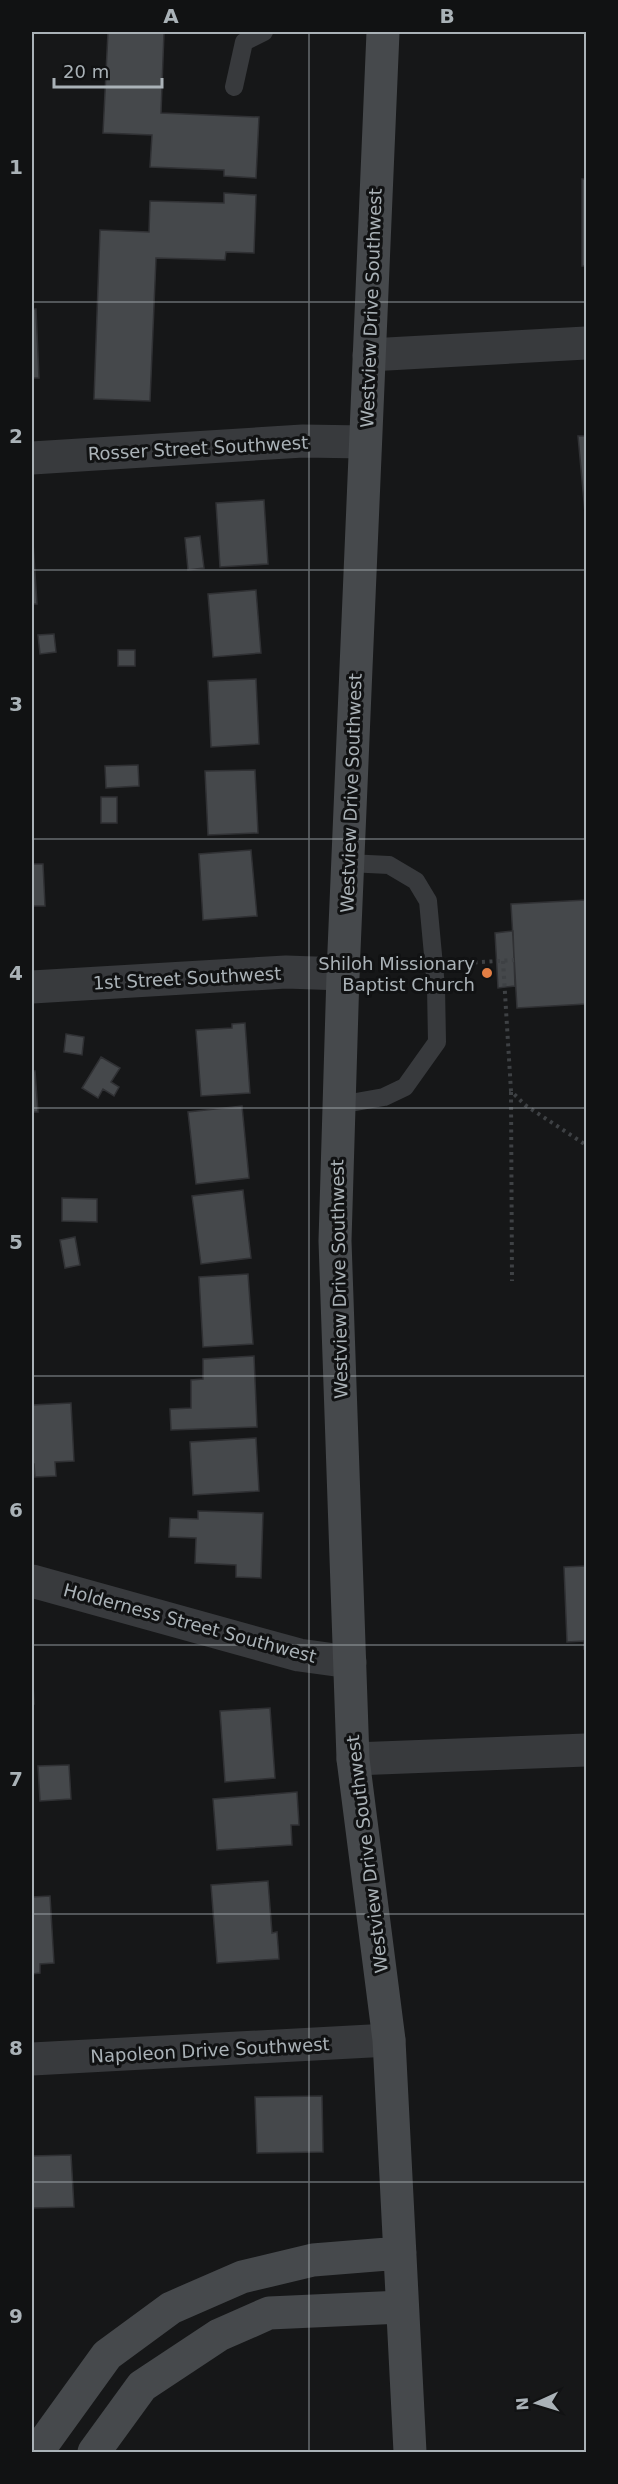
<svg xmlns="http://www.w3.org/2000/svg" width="618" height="2484" viewBox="0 0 618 2484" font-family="'DejaVu Sans',sans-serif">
<rect width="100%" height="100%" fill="#161718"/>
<path fill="#45484b" stroke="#303134" stroke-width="1.5" d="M 108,32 L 164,32 L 161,113 L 259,117 L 256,178 L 224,176 L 224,170 L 150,167 L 152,135 L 103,133 Z
M 585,166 L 586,166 L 586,266 L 582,266 L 582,179 L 585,179 Z
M 224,193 L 256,195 L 254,253 L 226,252 L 225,260 L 156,258 L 150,401 L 94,399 L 100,230 L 149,232 L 150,201 L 224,203 Z
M 32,309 L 36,309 L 39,378 L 32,378 Z
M 578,436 L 586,436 L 586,513 L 585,513 Z
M 264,500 L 268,564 L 220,567 L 216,503 Z
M 200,536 L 204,568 L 188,570 L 185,538 Z
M 33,542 L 37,604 L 32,604 L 32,543 Z
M 256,590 L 261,653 L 213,657 L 208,594 Z
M 54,634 L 56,652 L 40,654 L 38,635 Z
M 118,650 L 135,650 L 135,666 L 118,666 Z
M 256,679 L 259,744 L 211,747 L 208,681 Z
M 138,765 L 139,786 L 106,788 L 105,766 Z
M 255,770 L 258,833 L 208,835 L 205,771 Z
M 101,797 L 117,797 L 117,823 L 101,823 Z
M 251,850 L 257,916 L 203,920 L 199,854 Z
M 32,864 L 43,864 L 45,906 L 32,906 Z
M 586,900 L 586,1004 L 517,1008 L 511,904 Z
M 513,931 L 515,986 L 498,988 L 495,933 Z
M 245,1023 L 250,1093 L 201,1096 L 196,1030 L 232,1028 L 232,1024 Z
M 66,1034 L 84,1037 L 82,1055 L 64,1052 Z
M 101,1057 L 120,1068 L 111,1082 L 119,1087 L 114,1096 L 103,1089 L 98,1098 L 82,1088 Z
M 32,1071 L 35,1071 L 38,1112 L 32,1112 Z
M 242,1106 L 249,1178 L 196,1184 L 188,1112 Z
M 243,1190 L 251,1258 L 201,1264 L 192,1196 Z
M 62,1198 L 97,1199 L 97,1222 L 62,1221 Z
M 75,1237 L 80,1265 L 65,1268 L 60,1240 Z
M 248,1274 L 253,1344 L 203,1347 L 199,1277 Z
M 254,1356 L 257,1427 L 171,1430 L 170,1409 L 191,1408 L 191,1380 L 203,1379 L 203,1359 Z
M 71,1403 L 74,1461 L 55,1462 L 56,1476 L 35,1477 L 34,1464 L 32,1464 L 32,1405 Z
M 256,1438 L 259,1491 L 193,1495 L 190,1442 Z
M 198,1511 L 263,1513 L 261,1578 L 236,1577 L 236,1565 L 195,1563 L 196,1538 L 169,1537 L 170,1518 L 198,1519 Z
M 586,1566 L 586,1649 L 584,1649 L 584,1641 L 567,1642 L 564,1567 Z
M 32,1662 L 34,1704 L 32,1704 Z
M 270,1708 L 275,1778 L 225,1782 L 220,1711 Z
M 69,1765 L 71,1799 L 40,1801 L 38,1766 Z
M 297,1792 L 299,1825 L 291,1825 L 292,1845 L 217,1850 L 213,1799 Z
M 268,1881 L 272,1933 L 277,1932 L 279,1959 L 217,1963 L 211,1885 Z
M 50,1896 L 54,1963 L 40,1964 L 40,1973 L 32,1974 L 32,1897 Z
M 322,2096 L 323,2152 L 257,2153 L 255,2097 Z
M 71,2155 L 74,2207 L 32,2208 L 32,2156 Z"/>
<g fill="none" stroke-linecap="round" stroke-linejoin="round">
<path stroke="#3e4144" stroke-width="4" stroke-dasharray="3 4.5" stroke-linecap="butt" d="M 503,961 L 511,1091 L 525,1105 L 586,1145
M 467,963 L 514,960
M 511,1092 L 512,1281"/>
<path stroke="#383a3d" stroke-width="18" d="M 234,87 L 244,42 L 264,32
M 339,1105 L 384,1097 L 405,1087 L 437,1042 L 436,987 L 428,901 L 416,881 L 389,865 L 348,863"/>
<path stroke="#383a3d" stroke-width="33" d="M 369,355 L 586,343
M 32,458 L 303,441 L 365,442
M 32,987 L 286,972 L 343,974
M 32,1581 L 299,1655 L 350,1662
M 353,1759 L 586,1750
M 32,2059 L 389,2040"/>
<path stroke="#46494c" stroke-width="33" d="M 383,32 L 343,974 L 335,1241 L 353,1759 L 389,2040 L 410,2452
M 37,2452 L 107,2355 L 171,2308 L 242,2277 L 313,2260 L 400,2253
M 94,2452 L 142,2386 L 219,2335 L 269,2313 L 402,2307"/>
</g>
<path fill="none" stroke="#aab2b7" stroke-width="1.5" stroke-opacity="0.55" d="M 309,32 L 309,2452M 32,302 L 586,302M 32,570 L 586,570M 32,839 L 586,839M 32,1108 L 586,1108M 32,1376 L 586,1376M 32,1645 L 586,1645M 32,1914 L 586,1914M 32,2182 L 586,2182"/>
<circle fill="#e27e44" stroke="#111213" stroke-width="2" cx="487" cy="973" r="6"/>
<g text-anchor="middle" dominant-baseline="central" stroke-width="6" stroke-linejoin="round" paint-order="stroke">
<g font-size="18" fill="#aab2b7" stroke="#111213">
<text transform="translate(371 308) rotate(-88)">Westview Drive Southwest</text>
<text transform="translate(198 448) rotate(-3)">Rosser Street Southwest</text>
<text transform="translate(351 793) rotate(-88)">Westview Drive Southwest</text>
<text transform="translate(187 978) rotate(-3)">1st Street Southwest</text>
<text transform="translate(339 1279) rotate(-91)">Westview Drive Southwest</text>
<text transform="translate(190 1623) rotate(15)">Holderness Street Southwest</text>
<text transform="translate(367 1854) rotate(-97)">Westview Drive Southwest</text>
<text transform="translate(210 2050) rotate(-3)">Napoleon Drive Southwest</text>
</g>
<g font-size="18" fill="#aab2b7" stroke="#111213" text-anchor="end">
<text x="475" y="963">Shiloh Missionary<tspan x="475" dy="21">Baptist Church</tspan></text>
</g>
</g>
<rect width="618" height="2484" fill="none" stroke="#111213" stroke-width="66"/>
<g transform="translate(537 2403) rotate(266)" stroke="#111213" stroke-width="4.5" paint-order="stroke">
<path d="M0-4.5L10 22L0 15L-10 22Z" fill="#aab2b7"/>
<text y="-9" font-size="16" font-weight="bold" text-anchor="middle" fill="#aab2b7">N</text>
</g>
<path d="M54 78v9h108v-9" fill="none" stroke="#aab2b7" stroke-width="3"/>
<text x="63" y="78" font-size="18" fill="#aab2b7" stroke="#111213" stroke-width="4.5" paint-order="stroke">20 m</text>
<rect x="33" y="33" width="552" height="2418" fill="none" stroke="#aab2b7" stroke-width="2"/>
<g font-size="20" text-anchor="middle" font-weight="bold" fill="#aab2b7">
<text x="171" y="23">A</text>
<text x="447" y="23">B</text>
<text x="16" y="174">1</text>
<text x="16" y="443">2</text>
<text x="16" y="711">3</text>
<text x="16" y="980">4</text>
<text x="16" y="1249">5</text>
<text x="16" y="1517">6</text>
<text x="16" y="1786">7</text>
<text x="16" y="2055">8</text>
<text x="16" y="2323">9</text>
</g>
</svg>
